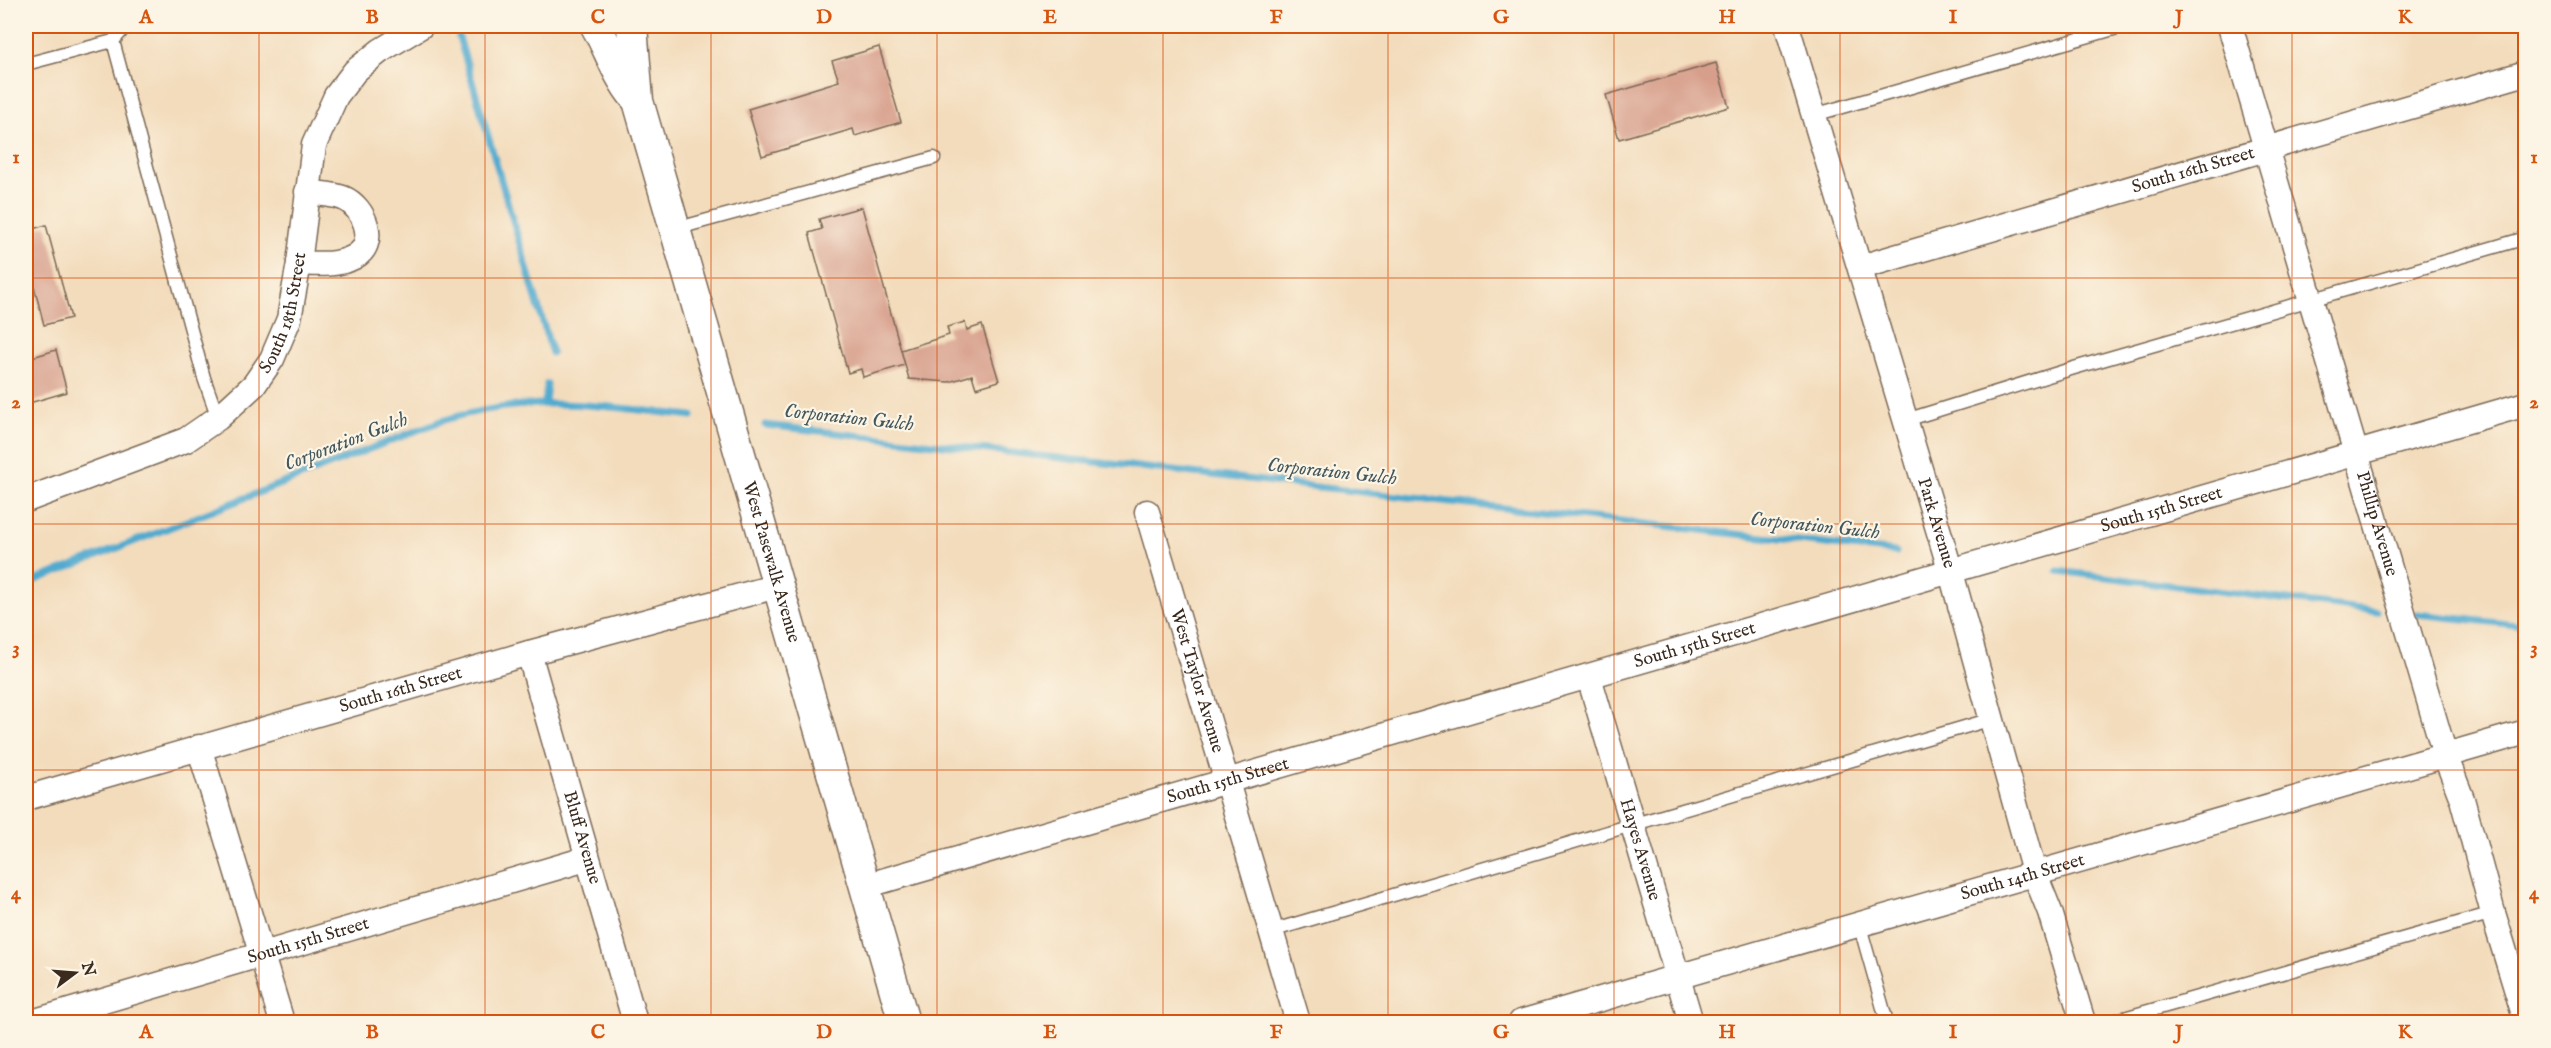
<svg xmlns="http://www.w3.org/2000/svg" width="2551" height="1048" viewBox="0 0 2551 1048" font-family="'IM FELL English',serif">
<rect width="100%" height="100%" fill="#fcf5e5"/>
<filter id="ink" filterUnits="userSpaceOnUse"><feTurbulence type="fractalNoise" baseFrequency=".0167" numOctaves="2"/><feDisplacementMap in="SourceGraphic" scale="12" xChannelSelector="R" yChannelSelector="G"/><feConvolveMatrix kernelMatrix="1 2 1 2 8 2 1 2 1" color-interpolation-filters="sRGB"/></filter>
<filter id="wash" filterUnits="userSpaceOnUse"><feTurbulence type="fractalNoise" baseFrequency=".008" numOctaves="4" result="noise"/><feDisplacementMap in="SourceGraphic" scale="24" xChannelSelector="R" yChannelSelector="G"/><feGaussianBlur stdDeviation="1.35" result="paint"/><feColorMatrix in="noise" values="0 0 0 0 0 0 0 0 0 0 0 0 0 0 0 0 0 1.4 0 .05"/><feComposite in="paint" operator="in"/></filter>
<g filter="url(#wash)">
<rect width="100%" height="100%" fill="#f3dcbc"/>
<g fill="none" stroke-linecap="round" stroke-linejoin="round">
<path stroke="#51aacf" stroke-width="7" d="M 459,37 L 552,353
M 545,403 L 547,384
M 765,425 L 1896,552
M 2058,571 L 2377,611
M 26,584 L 441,421 C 531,393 600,406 692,416
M 2417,614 L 2526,626"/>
</g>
<g id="blocks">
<path fill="#d79f8b" d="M 879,47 L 901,122 L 855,136 L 853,129 L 762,156 L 748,109 L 839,81 L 832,61 Z
M 1716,63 L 1729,107 L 1619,139 L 1606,95 Z
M 862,207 L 905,365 L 863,377 L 861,369 L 848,373 L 809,233 L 822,229 L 819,219 Z
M 46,225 L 71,318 L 44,325 L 26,255 L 26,231 Z
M 965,322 L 967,330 L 982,325 L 999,381 L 976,388 L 972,375 L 949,382 L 909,379 L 901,350 L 949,335 L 947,327 Z
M 56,350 L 67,392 L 26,404 L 26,359 Z"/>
</g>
</g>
<g filter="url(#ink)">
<use href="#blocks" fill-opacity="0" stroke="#7b6855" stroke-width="1.5"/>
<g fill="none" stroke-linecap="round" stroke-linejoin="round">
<g stroke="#7b6855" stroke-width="15">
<path id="service" d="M 113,41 L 204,378 L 218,418
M 26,64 L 113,41 L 126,26
M 1814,115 L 2124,26
M 675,229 L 934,158
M 1906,420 L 2074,368 L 2526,238
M 1859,923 L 1887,1022
M 1271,931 L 1992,719
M 2110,1022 L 2493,913"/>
</g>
<g stroke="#7b6855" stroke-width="27">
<g id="minor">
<path id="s1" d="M 1787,26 L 1950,569 L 2034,872 L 2050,912 L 2083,1022"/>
<path id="s2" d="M 2230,26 L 2445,755 L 2462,799 L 2493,913 L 2526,1021"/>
<path d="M 299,263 C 317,264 337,266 354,257 C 379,244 365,207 343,198 C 333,194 318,194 307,192"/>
<path id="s3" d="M 1861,267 L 2526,73"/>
<path id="s4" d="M 26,500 L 186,440 L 218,418 L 254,385 L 272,359 L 289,319 L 299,263 L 314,145 L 336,96 L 355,71 L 380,51 L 421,26"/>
<path id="s5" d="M 1147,512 L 1298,1022"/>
<path id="s6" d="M 529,653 L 635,1022"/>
<path id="s7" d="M 1589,677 L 1691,1022"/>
<path d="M 199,747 L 282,1022"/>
<path id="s8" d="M 26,798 L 529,653 L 777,586"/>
<path id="s9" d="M 865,886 L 2526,404"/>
<path id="s10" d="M 32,1022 L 586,859"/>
<path id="s11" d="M 1521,1022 L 2526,732"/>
</g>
</g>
<g stroke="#7b6855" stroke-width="33">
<g id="tertiary">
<path d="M 596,26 C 609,49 617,75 634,96"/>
<path id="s12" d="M 632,26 L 638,101 L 904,1022"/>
</g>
</g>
<use href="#service" stroke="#fff" stroke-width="12"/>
<use href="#minor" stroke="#fff" stroke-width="24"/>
<use href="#tertiary" stroke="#fff" stroke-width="30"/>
</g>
</g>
<path fill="none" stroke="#d7540e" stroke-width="1.5" stroke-opacity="0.55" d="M 259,26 L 259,1022M 485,26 L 485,1022M 711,26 L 711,1022M 937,26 L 937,1022M 1163,26 L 1163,1022M 1388,26 L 1388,1022M 1614,26 L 1614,1022M 1840,26 L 1840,1022M 2066,26 L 2066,1022M 2292,26 L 2292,1022M 26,278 L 2526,278M 26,524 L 2526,524M 26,770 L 2526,770"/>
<g text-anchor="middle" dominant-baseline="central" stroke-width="4.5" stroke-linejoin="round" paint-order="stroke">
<g font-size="18" fill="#3b2a1e" stroke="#fcf5e5">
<text stroke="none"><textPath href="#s3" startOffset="346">South 16th Street</textPath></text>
<text stroke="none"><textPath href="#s4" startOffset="338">South 18th Street</textPath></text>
<text stroke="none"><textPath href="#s9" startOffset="1350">South 15th Street</textPath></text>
<text stroke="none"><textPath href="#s1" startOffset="519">Park Avenue</textPath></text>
<text stroke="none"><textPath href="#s2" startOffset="519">Phillip Avenue</textPath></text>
<text stroke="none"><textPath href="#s12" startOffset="555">West Pasewalk Avenue</textPath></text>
<text stroke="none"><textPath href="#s9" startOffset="864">South 15th Street</textPath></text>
<text stroke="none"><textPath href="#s5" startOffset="176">West Taylor Avenue</textPath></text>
<text stroke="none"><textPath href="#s8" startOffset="390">South 16th Street</textPath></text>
<text stroke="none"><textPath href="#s9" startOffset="378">South 15th Street</textPath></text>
<text stroke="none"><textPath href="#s6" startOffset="192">Bluff Avenue</textPath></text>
<text stroke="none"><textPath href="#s7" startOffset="180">Hayes Avenue</textPath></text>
<text stroke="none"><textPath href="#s11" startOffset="522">South 14th Street</textPath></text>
<text stroke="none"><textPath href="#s10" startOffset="288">South 15th Street</textPath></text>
</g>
<g font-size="20" font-style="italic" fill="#43575c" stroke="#fcf5e5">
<text transform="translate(849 418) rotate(6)">Corporation Gulch</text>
<text transform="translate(346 442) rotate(-21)">Corporation Gulch</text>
<text transform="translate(1332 472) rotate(6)">Corporation Gulch</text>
<text transform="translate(1815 526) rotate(6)">Corporation Gulch</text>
</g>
</g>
<rect width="2551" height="1048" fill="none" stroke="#fcf5e5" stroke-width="66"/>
<g transform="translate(75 973) rotate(74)" stroke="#fcf5e5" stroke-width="4.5" paint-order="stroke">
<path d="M0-4.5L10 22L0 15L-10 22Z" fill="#3b2a1e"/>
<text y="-9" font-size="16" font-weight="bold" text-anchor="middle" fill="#3b2a1e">N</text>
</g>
<rect x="33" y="33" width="2485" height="982" fill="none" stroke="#d7540e" stroke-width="2"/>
<g font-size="20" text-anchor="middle" font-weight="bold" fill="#d7540e">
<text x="146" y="23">A</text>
<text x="372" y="23">B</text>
<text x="598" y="23">C</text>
<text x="824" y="23">D</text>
<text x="1050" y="23">E</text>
<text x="1276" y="23">F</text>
<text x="1501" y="23">G</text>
<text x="1727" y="23">H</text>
<text x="1953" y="23">I</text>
<text x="2179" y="23">J</text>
<text x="2405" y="23">K</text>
<text x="16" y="163">1</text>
<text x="2534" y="163">1</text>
<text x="16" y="408">2</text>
<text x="2534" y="408">2</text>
<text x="16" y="654">3</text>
<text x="2534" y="654">3</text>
<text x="16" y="899">4</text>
<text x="2534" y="899">4</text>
<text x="146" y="1038">A</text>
<text x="372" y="1038">B</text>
<text x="598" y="1038">C</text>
<text x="824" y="1038">D</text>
<text x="1050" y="1038">E</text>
<text x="1276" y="1038">F</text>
<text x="1501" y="1038">G</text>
<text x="1727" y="1038">H</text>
<text x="1953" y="1038">I</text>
<text x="2179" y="1038">J</text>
<text x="2405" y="1038">K</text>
</g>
</svg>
